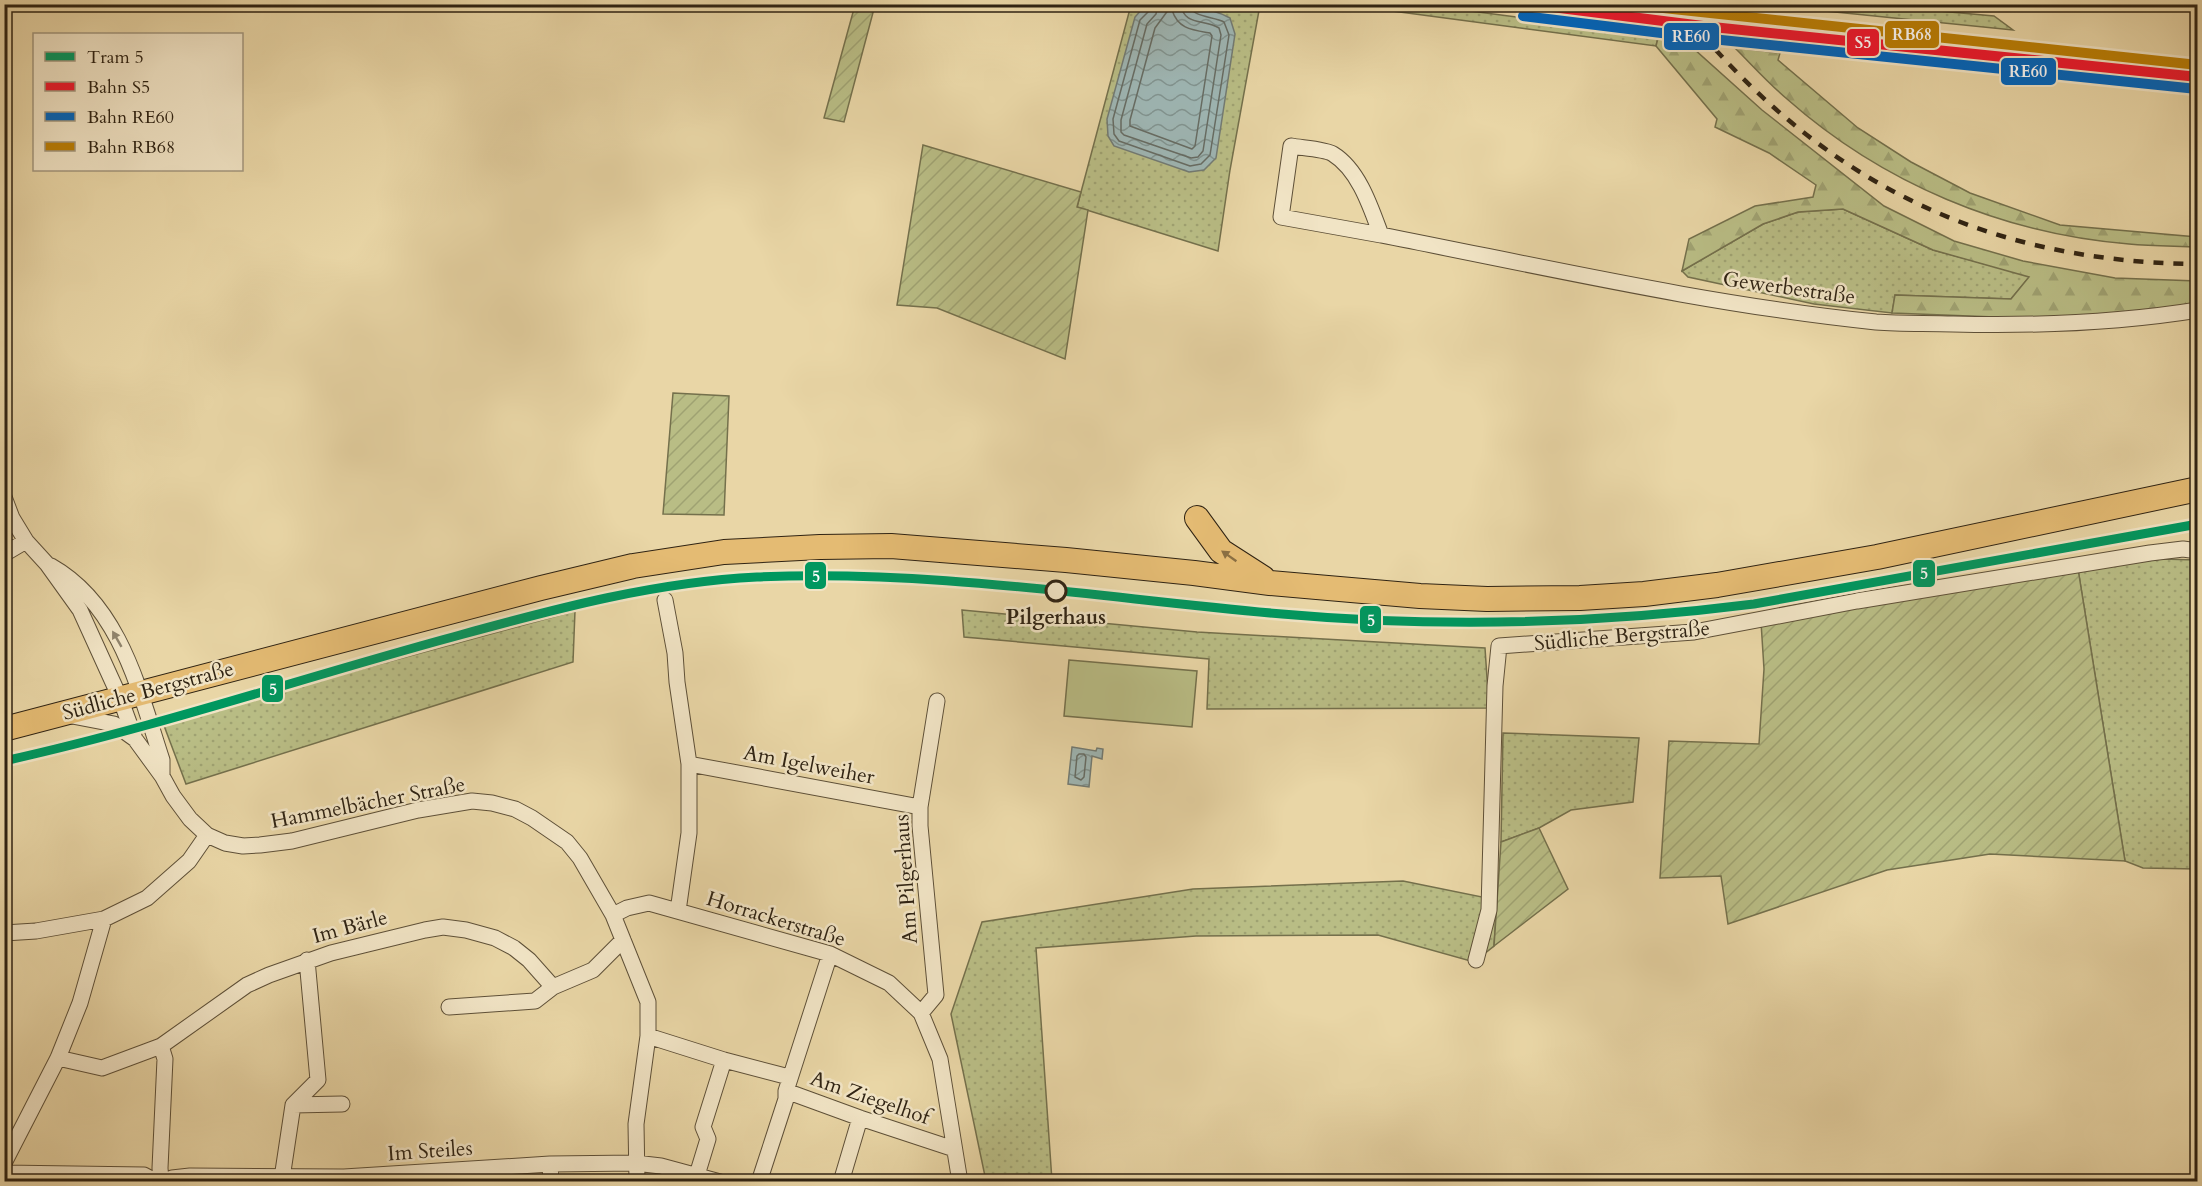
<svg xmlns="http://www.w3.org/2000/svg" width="2202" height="1186" viewBox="0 0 2202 1186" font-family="Cardo,serif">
<defs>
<pattern id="grass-dots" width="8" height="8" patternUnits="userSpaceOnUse" patternTransform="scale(1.5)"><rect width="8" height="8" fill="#b9bd85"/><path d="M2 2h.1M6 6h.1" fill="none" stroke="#9fa272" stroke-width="1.8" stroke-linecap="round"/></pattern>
<pattern id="forest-firs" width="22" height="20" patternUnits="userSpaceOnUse" patternTransform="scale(1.5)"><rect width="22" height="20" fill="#b9bd85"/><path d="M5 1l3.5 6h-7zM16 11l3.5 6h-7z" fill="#9fa272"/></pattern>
<pattern id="garden-furrows" width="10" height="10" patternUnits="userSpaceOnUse" patternTransform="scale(1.5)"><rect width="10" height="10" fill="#b9bd85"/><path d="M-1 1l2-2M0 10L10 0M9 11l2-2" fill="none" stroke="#9fa272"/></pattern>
<pattern id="water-waves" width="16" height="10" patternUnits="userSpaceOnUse" patternTransform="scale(1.5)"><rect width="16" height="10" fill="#9eb6b4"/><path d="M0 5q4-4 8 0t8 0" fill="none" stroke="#819491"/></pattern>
</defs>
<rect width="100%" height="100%" fill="#e9d6a6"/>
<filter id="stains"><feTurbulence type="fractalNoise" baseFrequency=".00333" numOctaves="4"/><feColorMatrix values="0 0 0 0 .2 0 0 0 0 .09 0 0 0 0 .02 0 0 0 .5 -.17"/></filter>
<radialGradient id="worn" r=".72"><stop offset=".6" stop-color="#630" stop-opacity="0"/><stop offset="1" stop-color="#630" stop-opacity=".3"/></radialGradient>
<path fill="url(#grass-dots)" stroke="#74704c" stroke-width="1.5" d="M 1131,5 L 1260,5 L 1230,170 L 1218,251 L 1077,207 Z
M 1347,5 L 1424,5 L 1532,19 L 1624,25 L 1660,30 L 1656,46 Z
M 1766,5 L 1873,5 L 1994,16 L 2013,30 Z
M 1843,209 L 1933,250 L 2030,276 L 2011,299 L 1895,295 L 1892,313 L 1814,304 L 1688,277 L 1682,271 L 1763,224 L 1798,212 Z
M 2162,559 L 2197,560 L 2197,869 L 2143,868 L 2125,861 L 2078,569 Z
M 962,610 L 1197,632 L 1485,648 L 1489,708 L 1207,709 L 1209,659 L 964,637 Z
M 575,611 L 573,662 L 186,784 L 163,723 Z
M 1503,733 L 1639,738 L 1633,802 L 1571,810 L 1539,828 L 1501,842 Z
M 1403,881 L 1497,900 L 1494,946 L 1474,962 L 1378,935 L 1196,936 L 1036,948 L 1052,1181 L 986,1181 L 951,1014 L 982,922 L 1193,889 Z"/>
<path fill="url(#forest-firs)" stroke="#74704c" stroke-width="1.5" d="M 1660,30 L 1690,36 L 1693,48 L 1762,110 L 1884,206 L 1954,241 L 2023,261 L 2115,278 L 2197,281 L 2197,306 L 2109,314 L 2021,318 L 1892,313 L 1895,295 L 2011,299 L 2029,277 L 1933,250 L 1843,209 L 1798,212 L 1763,224 L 1682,271 L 1689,239 L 1755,206 L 1813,197 L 1816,185 L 1769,153 L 1715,127 L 1717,119 L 1656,46 Z
M 1735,48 L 1780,53 L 1778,60 L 1858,128 L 1911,162 L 1970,193 L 2060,225 L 2197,237 L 2197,247 C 2175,246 2152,246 2129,244 C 2003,234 1882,183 1787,99 C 1768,83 1752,65 1735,48 Z"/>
<path fill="url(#garden-furrows)" stroke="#74704c" stroke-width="1.5" d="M 855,5 L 875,5 L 844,122 L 824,118 Z
M 923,145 L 1081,192 L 1077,207 L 1088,210 L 1065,359 L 937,308 L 897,305 Z
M 673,393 L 729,396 L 724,515 L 663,514 Z
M 2078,569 L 2125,861 L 1990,854 L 1887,870 L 1728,924 L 1721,876 L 1660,878 L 1669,741 L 1759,744 L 1764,669 L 1761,622 Z
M 1539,828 L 1568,889 L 1494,946 L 1501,842 Z"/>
<path fill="#b9bd85" stroke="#74704c" stroke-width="1.5" d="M 1069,660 L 1197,671 L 1192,727 L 1064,716 Z"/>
<path fill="url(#water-waves)" stroke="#727b74" stroke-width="1.5" d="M 1149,5 C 1176,4 1206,5 1230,18 L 1235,34 L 1216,158 L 1204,170 L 1189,172 L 1114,146 L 1108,136 L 1107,119 L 1135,17 L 1143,8 Z
M 1072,747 L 1096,751 L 1097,748 L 1103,749 L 1102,759 L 1092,756 L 1089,787 L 1068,784 Z"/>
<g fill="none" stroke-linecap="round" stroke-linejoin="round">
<path stroke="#666c64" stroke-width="1.5" d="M 1150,4 L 1150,10 L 1140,20 L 1113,119 L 1114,134 L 1119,141 L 1190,166 L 1201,164 L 1210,155 L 1229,35 L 1224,22 C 1214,16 1191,18 1189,4
M 1158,4 L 1156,14 L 1147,24 L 1121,120 L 1121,132 L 1124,135 L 1191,158 L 1198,157 L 1203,151 L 1221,35 L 1219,28 C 1205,19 1183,26 1181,4
M 1169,9 L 1172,10 C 1178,29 1192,30 1210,33 L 1212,36 L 1195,146 L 1192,149 L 1130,126 L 1130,120 L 1155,28 Z
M 1079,754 L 1084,754 L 1086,757 L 1084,777 L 1081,780 L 1075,777 L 1077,756 Z"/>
<g stroke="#5e5038" stroke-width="17">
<path id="minor" d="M 1291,146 C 1302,148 1325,149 1333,154 C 1359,170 1371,208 1381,235 L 1281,217 Z
M 1381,235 C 1545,267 1709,305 1876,322 C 1902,324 1928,323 1953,324 C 2035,326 2117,323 2198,310
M 4,497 L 12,518 L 26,541 L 47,564 L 80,610 L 120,698 L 135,739 L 162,776 L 173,796 L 190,819 L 207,835 L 225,843 L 243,846 L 260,845 L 292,841 L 418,810 L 472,801 L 492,803 L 515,809 L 532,818 L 567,842 L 580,858 L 613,915 L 648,1002 L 648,1036 L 636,1124 L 637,1182
M 4,554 L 26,541
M 51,566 C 120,605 139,690 162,760 L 162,776
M 665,600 L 675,653 L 677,682 L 689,764 L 689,833 L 678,911
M 67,715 L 114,724 L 135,739
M 689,764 L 920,807
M 613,915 L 627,908 L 649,903 L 830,954 L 889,983 L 921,1013 L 940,1059 L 960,1182
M 4,933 L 36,931 L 104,919 L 147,898 L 189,861 L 207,835
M 830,954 L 786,1091 L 860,1118 L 954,1149
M 1476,960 L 1489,910 L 1495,686 L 1499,646 L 1694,632 L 1857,601 L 2150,553 L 2183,549 L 2198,551
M 449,1007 L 535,1001 L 553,987
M 921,1013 L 936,995 L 920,826 L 920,807 L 937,701
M 648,1036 L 724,1060 L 789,1077
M 58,1058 L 102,1068 L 161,1046 L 247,985 L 269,975 L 331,953 L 425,930 L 443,927 L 466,930 L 495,938 L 514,948 L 529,960 L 553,987 L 593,970 L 623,940
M 293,1105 L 342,1104
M 4,1163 L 58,1058 L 80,1003 L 104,919
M 550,1164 L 551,1182
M 4,1173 L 144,1175 L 157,1182
M 697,1175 L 708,1139 L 703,1127 L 724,1060
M 282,1178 L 293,1105 L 318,1080 L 307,960
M 161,1182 L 160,1168 L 165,1059 L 161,1046
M 166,1182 L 172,1178 L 190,1176 L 344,1177 L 550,1164 L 635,1163 L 661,1166 L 720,1182
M 759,1182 L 786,1099 L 786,1091
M 841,1182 L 860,1118"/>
</g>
<g stroke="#2f2313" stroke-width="26">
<path id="primary" d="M 1197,518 L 1221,551 L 1263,578
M 4,729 L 541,588 L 633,566 L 724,552 L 820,547 L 891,546 L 1066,560 L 1194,573 L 1270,583 L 1420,596 L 1487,599 L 1580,598 L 1644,594 L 1717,585 L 1877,557 L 2198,489"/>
</g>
<use href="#minor" stroke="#f1e4c5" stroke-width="15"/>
<use href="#primary" stroke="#e4bb73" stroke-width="24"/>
<path stroke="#2f2313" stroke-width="4.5" stroke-dasharray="10 10" stroke-linecap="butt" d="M 1677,4 C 1813,176 1977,262 2198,264"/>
<g stroke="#f1e4c5" stroke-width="15">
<path id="rail-1" d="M 1528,4 L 1703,26 L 2198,77"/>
</g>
<g stroke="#f1e4c5" stroke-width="15">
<path id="rail-2" d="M 1523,16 L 1702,38 L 2197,89"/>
</g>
<g stroke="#f1e4c5" stroke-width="15">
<path id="rail-3" d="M 1626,4 L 2198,65"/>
</g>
<use href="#rail-1" stroke="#ec192e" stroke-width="10"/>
<use href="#rail-2" stroke="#0065bd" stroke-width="10"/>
<use href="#rail-3" stroke="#bb7f06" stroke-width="10"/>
<g stroke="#f1e4c5" stroke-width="14">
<path id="tram-1" d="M 4,761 C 158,727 308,676 460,635 C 558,608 656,582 757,577 C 933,569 1108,599 1282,614 C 1440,628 1597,624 1754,604 L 2198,524"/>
</g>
<use href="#tram-1" stroke="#00975f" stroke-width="9"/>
</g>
<defs><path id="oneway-solid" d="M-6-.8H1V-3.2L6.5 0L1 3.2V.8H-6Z" transform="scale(1.5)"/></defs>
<use fill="#8a6f43" href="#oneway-solid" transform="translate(1229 556) rotate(-145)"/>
<use fill="#90846c" href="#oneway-solid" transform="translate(117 639) rotate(-120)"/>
<circle fill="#f1e4c5" stroke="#2f2313" stroke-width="3" cx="1056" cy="591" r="10"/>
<g text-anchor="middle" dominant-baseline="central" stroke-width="5" stroke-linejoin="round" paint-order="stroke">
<g font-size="21" fill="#2f2313" stroke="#f1e4c5">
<text transform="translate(1789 288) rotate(8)">Gewerbestraße</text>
<text transform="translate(1622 636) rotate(-5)">Südliche Bergstraße</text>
<text transform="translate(148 691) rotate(-15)">Südliche Bergstraße</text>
<text transform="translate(809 765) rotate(11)">Am Igelweiher</text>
<text transform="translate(368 803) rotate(-11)">Hammelbächer Straße</text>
<text transform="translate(906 879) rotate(-94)">Am Pilgerhaus</text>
<text transform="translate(776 919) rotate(17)">Horrackerstraße</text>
<text transform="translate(350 927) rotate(-15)">Im Bärle</text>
<text transform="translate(870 1098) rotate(19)">Am Ziegelhof</text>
<text transform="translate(430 1151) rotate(-4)">Im Steiles</text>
</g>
<g font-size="21" font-weight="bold" fill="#2f2313" stroke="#f1e4c5">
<text x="1056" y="617">Pilgerhaus</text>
</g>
</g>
<g stroke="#f1e4c5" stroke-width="2">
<rect x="1884" y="20" width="56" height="29" rx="6" fill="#bb7f06"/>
<rect x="1663" y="22" width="57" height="29" rx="6" fill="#0065bd"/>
<rect x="1846" y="28" width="34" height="29" rx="6" fill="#ec192e"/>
<rect x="2000" y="57" width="57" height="29" rx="6" fill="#0065bd"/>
<rect x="1912" y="559" width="24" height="29" rx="6" fill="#00975f"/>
<rect x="804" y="561" width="23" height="29" rx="6" fill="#00975f"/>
<rect x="1359" y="605" width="23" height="29" rx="6" fill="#00975f"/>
<rect x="261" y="674" width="23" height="29" rx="6" fill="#00975f"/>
</g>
<g font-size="16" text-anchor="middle" font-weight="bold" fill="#fff">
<text x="1912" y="40">RB68</text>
<text x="1691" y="42">RE60</text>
<text x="1863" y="48">S5</text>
<text x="2028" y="77">RE60</text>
<text x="1924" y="579">5</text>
<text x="816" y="582">5</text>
<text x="1371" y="626">5</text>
<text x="273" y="695">5</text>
</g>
<rect width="2202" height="1186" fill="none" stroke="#e9d6a6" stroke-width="24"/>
<rect x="6" y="6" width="2190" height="1174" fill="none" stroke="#2f2313" stroke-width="3"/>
<rect x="12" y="12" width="2178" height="1162" fill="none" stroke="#2f2313" stroke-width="1.5"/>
<rect x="33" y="33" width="210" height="138" fill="#f1e4c5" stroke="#a3977e" stroke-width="1.5"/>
<rect x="45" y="52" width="30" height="9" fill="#00975f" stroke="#a3977e" stroke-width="1.5"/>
<text x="87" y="63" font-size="18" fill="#2f2313">Tram 5</text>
<rect x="45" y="82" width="30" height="9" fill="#ec192e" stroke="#a3977e" stroke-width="1.5"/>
<text x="87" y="93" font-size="18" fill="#2f2313">Bahn S5</text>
<rect x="45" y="112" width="30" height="9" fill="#0065bd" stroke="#a3977e" stroke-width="1.5"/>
<text x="87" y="123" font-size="18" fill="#2f2313">Bahn RE60</text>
<rect x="45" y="142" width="30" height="9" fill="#bb7f06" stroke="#a3977e" stroke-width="1.5"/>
<text x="87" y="153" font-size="18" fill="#2f2313">Bahn RB68</text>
<rect width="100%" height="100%" filter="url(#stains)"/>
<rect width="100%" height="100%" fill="url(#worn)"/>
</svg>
